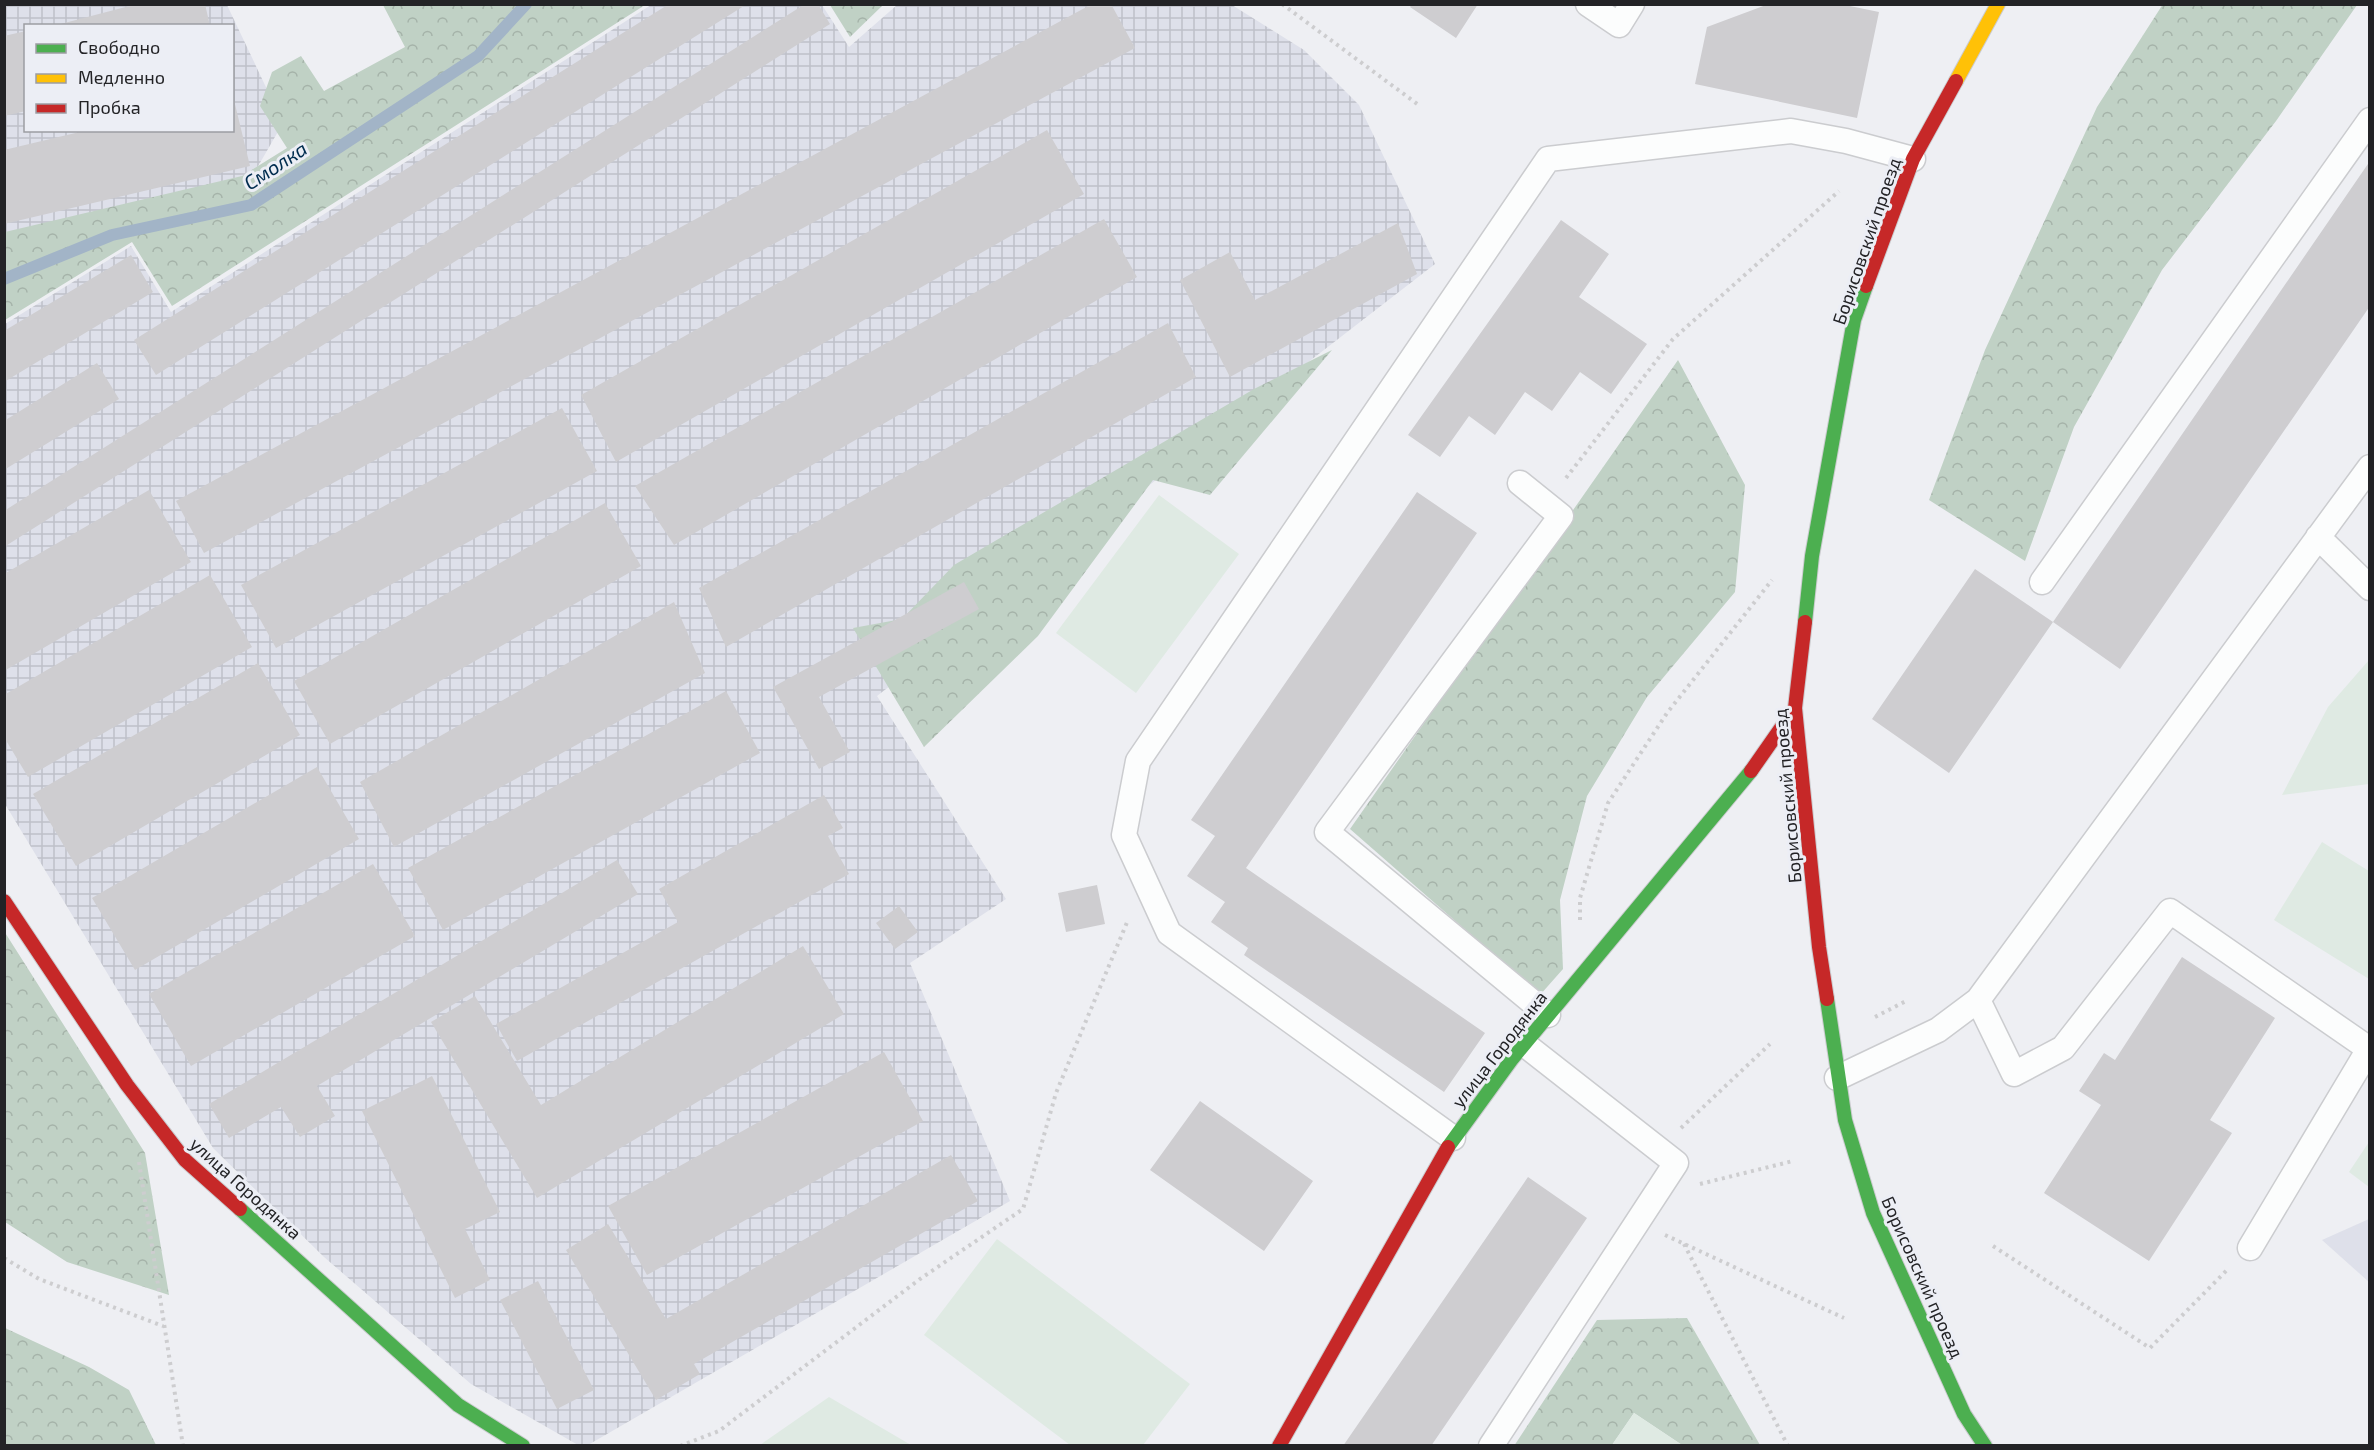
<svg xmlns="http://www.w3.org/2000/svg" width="2374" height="1450" viewBox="0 0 2374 1450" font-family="'Exo 2',sans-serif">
<defs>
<pattern id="industrial-grid" width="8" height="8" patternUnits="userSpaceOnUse" patternTransform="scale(1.5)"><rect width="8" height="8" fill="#dee0ea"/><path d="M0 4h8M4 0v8" fill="none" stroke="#bec0c9"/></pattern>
<pattern id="forest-crowns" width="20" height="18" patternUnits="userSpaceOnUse" patternTransform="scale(1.5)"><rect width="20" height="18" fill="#c0d1c5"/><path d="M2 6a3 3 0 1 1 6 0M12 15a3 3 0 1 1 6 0" fill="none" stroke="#a5b3a9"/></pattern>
</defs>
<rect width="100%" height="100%" fill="#eeeff3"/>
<path fill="#dee0ea" d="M 2369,1219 L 2369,1282 L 2322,1240 Z"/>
<path fill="url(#industrial-grid)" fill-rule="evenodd" d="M 5,5 L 227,5 L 283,123 L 245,189 L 5,253 ZM 26,26 L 232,26 L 232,130 L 26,130 Z
M 651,5 L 822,5 L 849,47 L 897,5 L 1232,5 L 1304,50 L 1359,105 L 1435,264 L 877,696 L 1006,899 L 910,963 L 1010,1201 L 588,1445 L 578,1445 L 471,1384 L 324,1257 L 213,1148 L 5,804 L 5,324 L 131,246 L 171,312 Z"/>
<path fill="url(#forest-crowns)" d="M 2163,4 L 2357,5 L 2276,121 L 2162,270 L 2074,427 L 2025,561 L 1929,500 L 1985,350 L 2097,107 Z
M 383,5 L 645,5 L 172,306 L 132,242 L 5,320 L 5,232 L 242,176 L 287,148 L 260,106 L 272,72 L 301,56 L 324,91 L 405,47 Z
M 830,5 L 883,5 L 850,37 Z
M 1332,350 L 1210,495 L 1153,480 L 1038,636 L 924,747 L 853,628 L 902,619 L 954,565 L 1254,389 Z
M 1678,360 L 1745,485 L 1735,592 L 1647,697 L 1587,796 L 1560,900 L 1563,969 L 1540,995 L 1350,829 Z
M 4,931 L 145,1153 L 169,1295 L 67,1262 L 5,1222 Z
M 1687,1318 L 1760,1445 L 1682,1445 L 1634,1413 L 1612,1445 L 1514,1446 L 1597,1320 Z
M 5,1328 L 89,1367 L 129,1390 L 156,1445 L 5,1445 Z"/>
<path fill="#dfeae3" d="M 1159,495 L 1239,554 L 1136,693 L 1056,633 Z
M 2369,660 L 2369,784 L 2282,795 L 2328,707 Z
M 2322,842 L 2369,871 L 2369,979 L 2274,920 Z
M 2369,1142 L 2369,1187 L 2349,1172 Z
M 997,1239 L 1190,1384 L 1143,1445 L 1070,1445 L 924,1335 Z
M 829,1397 L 911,1445 L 760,1445 Z
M 1634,1413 L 1682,1445 L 1612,1445 Z"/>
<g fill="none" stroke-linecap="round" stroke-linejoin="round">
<path stroke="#a2b4c7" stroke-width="12" d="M 4,279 L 112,235 L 251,205 L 478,56 L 526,4"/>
</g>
<path fill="#cecdd0" d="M 137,4 L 205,4 L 210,26 L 53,26 Z
M 669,4 L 747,4 L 156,375 L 134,340 Z
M 805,4 L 818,4 L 830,24 L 4,547 L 4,511 Z
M 1092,4 L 1111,4 L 1135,48 L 204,553 L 176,501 Z
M 1412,4 L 1478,4 L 1456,38 L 1410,7 Z
M 1766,5 L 1845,5 L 1879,12 L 1857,118 L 1695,84 L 1707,27 Z
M 26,31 L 26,111 L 4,116 L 4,36 Z
M 233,96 L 250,166 L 4,224 L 4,150 L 88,130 L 232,130 Z
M 1047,130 L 1084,194 L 616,462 L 581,395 Z
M 2370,161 L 2370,306 L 2120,669 L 2053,622 Z
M 1104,219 L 1137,277 L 674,545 L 635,486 Z
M 1561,220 L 1609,254 L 1579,297 L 1647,344 L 1611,394 L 1580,372 L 1552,411 L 1525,392 L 1495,435 L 1469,416 L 1440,457 L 1408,435 Z
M 1398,223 L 1417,274 L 1230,377 L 1180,280 L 1230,252 L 1255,300 Z
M 131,255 L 153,292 L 4,382 L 4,331 Z
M 1168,323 L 1196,377 L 726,647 L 699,588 Z
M 97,363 L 119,399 L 4,470 L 4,421 Z
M 562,408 L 597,471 L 276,648 L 241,585 Z
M 149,490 L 191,562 L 4,671 L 4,574 Z
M 1417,492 L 1477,533 L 1246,868 L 1485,1033 L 1444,1092 L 1244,955 L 1248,948 L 1211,922 L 1225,902 L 1187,876 L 1215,836 L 1191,820 Z
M 605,503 L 641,566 L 330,744 L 294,681 Z
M 1975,569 L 2053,622 L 1949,773 L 1872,719 Z
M 210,575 L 252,647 L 28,777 L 4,737 L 4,695 Z
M 964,582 L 979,609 L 819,697 L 850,752 L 819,769 L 773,687 Z
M 674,602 L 705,673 L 394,847 L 360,782 Z
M 258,663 L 300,735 L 76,866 L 33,794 Z
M 726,691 L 760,753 L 443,930 L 408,868 Z
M 317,767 L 359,839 L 135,970 L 92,898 Z
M 824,795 L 843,828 L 828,836 L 849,874 L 517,1061 L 496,1024 L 678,922 L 659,889 Z
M 617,860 L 638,894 L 317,1086 L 335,1116 L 300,1137 L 281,1107 L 229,1138 L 209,1104 Z
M 373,864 L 415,936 L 191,1066 L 149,994 Z
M 1097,885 L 1105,924 L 1066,932 L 1058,893 Z
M 899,906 L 918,932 L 895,949 L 876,923 Z
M 803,946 L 844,1014 L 537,1198 L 431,1022 L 475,996 L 541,1105 Z
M 2182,957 L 2275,1018 L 2210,1120 L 2232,1133 L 2149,1261 L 2044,1193 L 2101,1105 L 2079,1091 L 2104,1053 L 2115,1060 Z
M 884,1052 L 923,1121 L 647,1275 L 608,1206 Z
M 432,1076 L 500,1212 L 465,1229 L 490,1280 L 455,1298 L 362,1111 Z
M 1200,1101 L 1313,1181 L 1264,1251 L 1150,1170 Z
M 951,1155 L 978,1201 L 694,1364 L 700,1374 L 656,1400 L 566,1250 L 608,1224 L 666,1319 Z
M 1528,1177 L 1587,1218 L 1431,1446 L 1343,1446 Z
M 538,1281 L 594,1390 L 557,1409 L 500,1300 Z"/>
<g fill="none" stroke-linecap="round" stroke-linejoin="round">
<g stroke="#cbcccf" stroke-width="27">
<path id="lane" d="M 1588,4 L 1619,25 L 1632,4
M 1520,483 L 1561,516 L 1327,832 L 1548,1015
M 2318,537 L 2370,588
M 2042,582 L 2370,120
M 1978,1000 L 2370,467
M 1837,1078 L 1938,1030 L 1978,1000 L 2014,1074 L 2063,1048 L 2170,911 L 2369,1049 L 2250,1248
M 1453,1138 L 1169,933 L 1124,835 L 1138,761 L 1548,159 L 1791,131 L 1846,141 L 1913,159
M 1491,1446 L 1676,1163 L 1524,1044"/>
</g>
<g stroke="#cbcccf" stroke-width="16">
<path id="fast" d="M 1805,622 L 1812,556 L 1854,320 L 1866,286
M 1827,999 L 1845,1120 L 1873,1213 L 1964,1414 L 1985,1446
M 1448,1147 L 1512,1059 L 1751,771
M 240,1209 L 458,1405 L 523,1446"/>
</g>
<g stroke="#cbcccf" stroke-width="16">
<path id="slow" d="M 1956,81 L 1998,4"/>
</g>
<g stroke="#cbcccf" stroke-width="16">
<path id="jam" d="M 1866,286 L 1913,159 L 1956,81
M 1805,622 L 1795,708 L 1819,947 L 1827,999
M 1751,771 L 1795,708
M 4,901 L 127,1085 L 185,1160 L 240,1209
M 1279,1446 L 1448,1147"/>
</g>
<path stroke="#cdcdcf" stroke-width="4" stroke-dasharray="3 4.5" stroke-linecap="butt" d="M 1282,4 L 1420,106
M 1566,478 L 1673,339 L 1839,191
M 1580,920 L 1580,898 L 1608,803 L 1667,713 L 1772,580
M 1875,1017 L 1908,1000
M 1681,1128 L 1770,1044
M 139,1162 L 183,1446
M 1700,1184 L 1793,1161
M 1665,1235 L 1844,1318
M 1684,1244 L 1788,1446
M 1993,1246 L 2150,1348 L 2227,1270
M 4,1258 L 39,1279 L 163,1326
M 680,1446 L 719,1431 L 920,1279 L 1023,1209 L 1056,1093 L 1128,920"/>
<use href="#lane" stroke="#fcfdfd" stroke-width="24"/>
<use href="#fast" stroke="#4caf50" stroke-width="14"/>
<use href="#slow" stroke="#ffc107" stroke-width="14"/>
<use href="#jam" stroke="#c62828" stroke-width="14"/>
</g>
<g text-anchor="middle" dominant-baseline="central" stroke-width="6" stroke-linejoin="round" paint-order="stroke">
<g font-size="18" fill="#232326" stroke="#eceef5">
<text transform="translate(1866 241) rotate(-71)">Борисовский проезд</text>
<text transform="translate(1787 796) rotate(-95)">Борисовский проезд</text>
<text transform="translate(1499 1049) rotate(-52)">улица Городянка</text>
<text transform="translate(246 1188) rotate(42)">улица Городянка</text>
<text transform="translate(1923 1277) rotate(66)">Борисовский проезд</text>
</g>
<g font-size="20" font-style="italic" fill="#002c4e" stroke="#eceef5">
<text transform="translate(275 165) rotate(-33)">Смолка</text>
</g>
</g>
<rect width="2374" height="1450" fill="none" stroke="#232326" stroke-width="12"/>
<rect x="24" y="24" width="210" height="108" fill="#eceef5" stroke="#9c9da2" stroke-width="1.5"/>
<rect x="36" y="44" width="30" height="9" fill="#4caf50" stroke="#9c9da2" stroke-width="1.5"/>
<text x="78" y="54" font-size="18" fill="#232326">Свободно</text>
<rect x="36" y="74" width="30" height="9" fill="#ffc107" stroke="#9c9da2" stroke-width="1.5"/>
<text x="78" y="84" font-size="18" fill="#232326">Медленно</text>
<rect x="36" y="104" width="30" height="9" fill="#c62828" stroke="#9c9da2" stroke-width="1.5"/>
<text x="78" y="114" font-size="18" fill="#232326">Пробка</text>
</svg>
